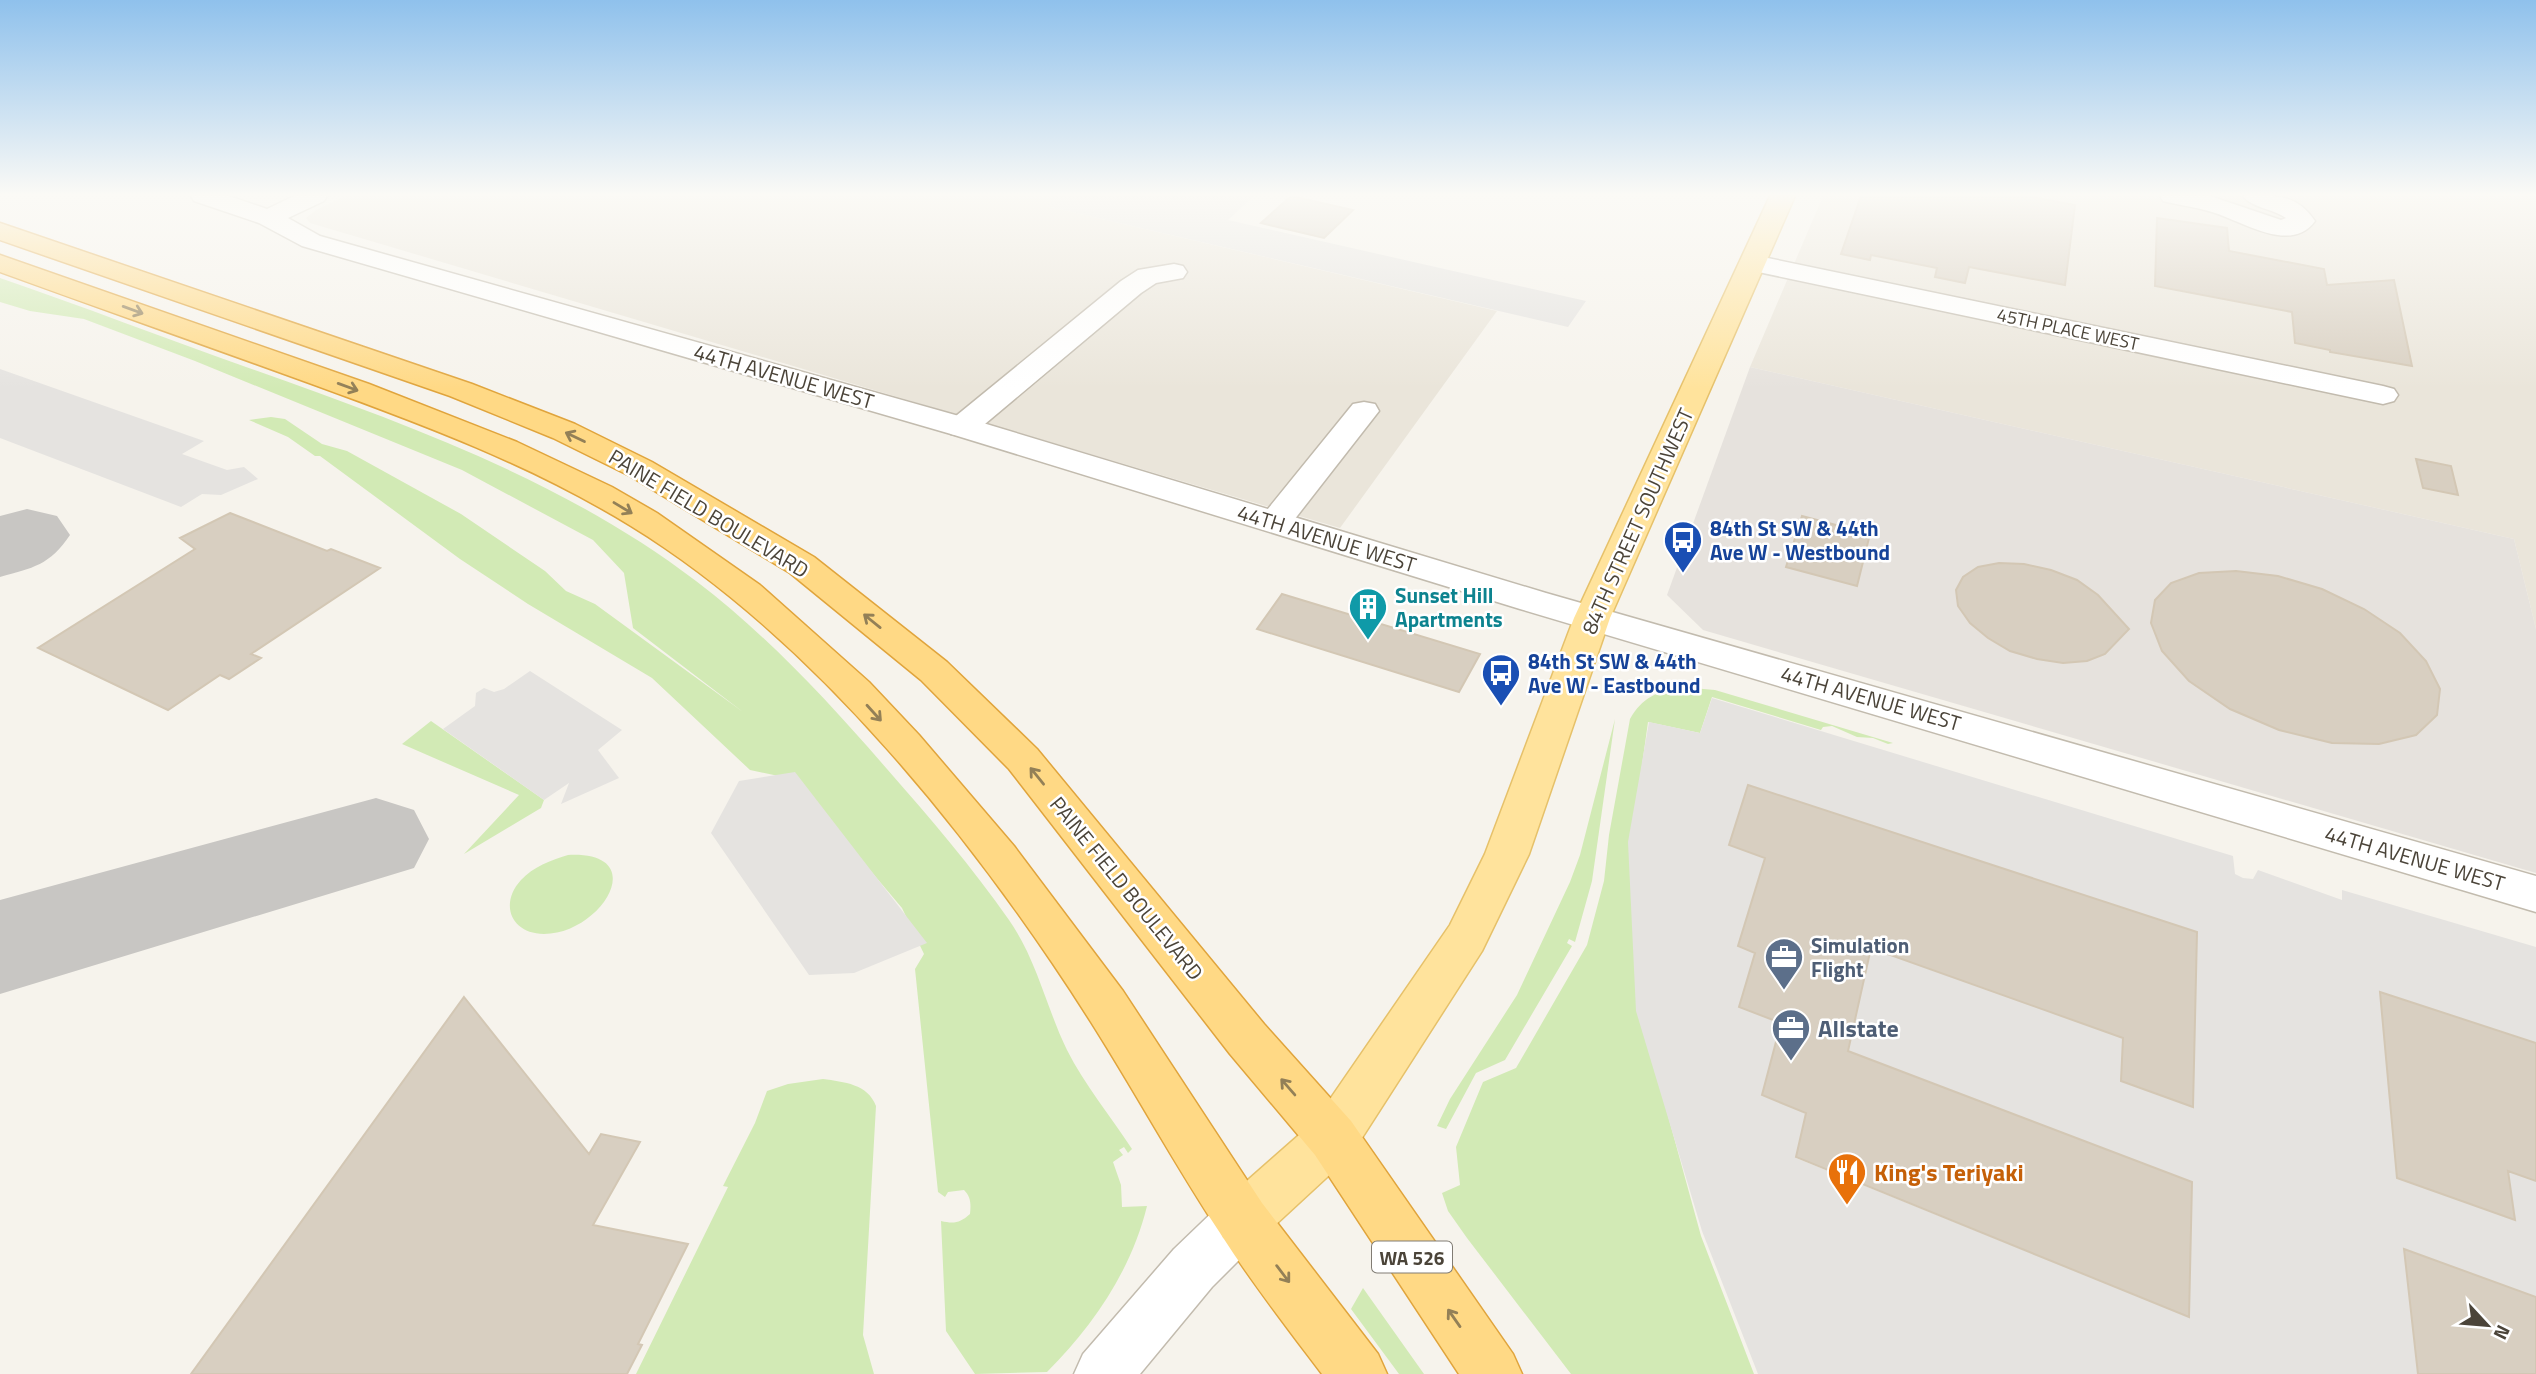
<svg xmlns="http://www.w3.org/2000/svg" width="2536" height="1374" viewBox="0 0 2536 1374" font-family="'Titillium Web',sans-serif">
<rect width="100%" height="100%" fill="#f6f3ec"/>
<path fill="#eae5da" d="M 345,196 L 1058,196 L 1046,206 L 1497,311 L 1340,528 L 310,223 L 306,218 L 316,210 Z
M 1823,196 L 2536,196 L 2536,629 L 2514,539 L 1750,367 Z"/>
<path fill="#e6e2dd" d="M 1750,367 L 2514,539 L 2536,629 L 2536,873 L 1703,630 L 1667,595 Z"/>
<path fill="#d2eab5" d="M 0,278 C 82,306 164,338 246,367 C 403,423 562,479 696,581 C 768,636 828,701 887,769 C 930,818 972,867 1009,920 C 1037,960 1046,1007 1067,1050 C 1084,1084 1111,1117 1132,1149 L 1128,1153 L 1124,1147 L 1119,1150 L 1123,1155 L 1113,1162 L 1121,1185 L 1122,1207 L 1147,1206 C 1131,1271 1093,1326 1047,1372 L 975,1374 L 946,1331 L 941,1221 C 954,1224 960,1223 970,1214 C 971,1204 971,1197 964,1190 L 948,1192 L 945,1197 L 938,1192 L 915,969 L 924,954 L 902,908 L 793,779 L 750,770 L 652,678 L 528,604 L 460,559 L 320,456 L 315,456 L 288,437 L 249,420 L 271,417 L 285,419 L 322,444 L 347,451 L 461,514 L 545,571 L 566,591 L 595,604 L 743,712 L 633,628 L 624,573 L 593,540 L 462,470 L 195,361 L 84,319 L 30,311 L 0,302 Z
M 1681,687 L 1715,690 L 1893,743 L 1888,744 L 1873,738 L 1857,737 L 1832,726 L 1823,727 L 1821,730 L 1712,697 L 1700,733 L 1648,722 L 1638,794 L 1656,1072 L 1701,1236 L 1754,1374 L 1571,1374 L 1467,1238 L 1448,1211 L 1442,1193 L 1460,1185 L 1456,1147 L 1483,1082 L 1516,1068 L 1587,945 L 1604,881 L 1609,835 L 1630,719 C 1642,698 1657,691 1681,687 Z
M 1615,719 L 1592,881 L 1575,942 L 1569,939 L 1567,943 L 1572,946 L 1505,1060 L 1476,1073 L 1446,1129 L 1437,1126 L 1450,1099 L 1517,995 L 1570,882 L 1580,855 Z
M 431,721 L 544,800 L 541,808 L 464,854 L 519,795 L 402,744 Z
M 568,855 C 653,851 601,934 544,934 C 511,934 499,904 521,880 C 533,867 551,860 568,855 Z
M 823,1079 C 844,1082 868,1084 876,1106 L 863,1335 L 874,1374 L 636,1374 L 728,1187 L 723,1186 L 755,1123 L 767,1091 L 788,1084 Z
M 1363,1288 L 1424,1374 L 1399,1374 L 1351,1309 Z"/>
<path fill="#e5e3e0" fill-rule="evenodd" d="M 1058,196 L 1254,196 L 1228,220 L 1586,301 L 1568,327 L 1046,206 Z
M 0,369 L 204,441 L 182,454 L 227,470 L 244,467 L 258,479 L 221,495 L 202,494 L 181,507 L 0,438 Z
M 530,671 L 622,730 L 598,750 L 619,778 L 561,804 L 569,783 L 544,800 L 443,729 L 475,706 L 476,693 L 484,688 L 494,692 L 504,689 Z
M 1712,698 L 2233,856 L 2235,874 L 2243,878 L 2253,879 L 2258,870 L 2342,900 L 2342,890 L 2536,947 L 2536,1043 L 2380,993 L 2397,1178 L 2515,1220 L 2508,1171 L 2536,1181 L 2536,1297 L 2404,1249 L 2418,1374 L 1758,1374 L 1702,1231 L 1636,1011 L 1628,842 L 1649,722 L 1700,733 ZM 1749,785 L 2197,932 L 2193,1107 L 2121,1081 L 2123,1038 L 1860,944 L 1862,989 L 1848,1051 L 2192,1182 L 2189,1317 L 1796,1158 L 1806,1113 L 1762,1095 L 1781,1023 L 1739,1007 L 1755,953 L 1738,946 L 1765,858 L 1729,845 Z
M 795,772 L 927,943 L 854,973 L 809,975 L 711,833 L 739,781 Z"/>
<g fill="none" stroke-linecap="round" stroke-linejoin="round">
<path fill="#c8c6c3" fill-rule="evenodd" d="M 27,509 L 57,516 L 70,535 C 50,565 33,568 0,577 L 0,516 Z
M 376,798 L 414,810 L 429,839 L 414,868 L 0,994 L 0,900 Z"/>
</g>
<path fill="#d8cfc1" stroke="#d3c7b4" stroke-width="2" d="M 1291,196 L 1353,210 L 1324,238 L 1261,223 Z
M 1861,196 L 2027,196 L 2075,205 L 2065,285 L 1969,267 L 1965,283 L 1935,277 L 1937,268 L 1871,255 L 1870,260 L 1841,254 Z
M 2157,218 L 2227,228 L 2229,251 L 2324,269 L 2327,285 L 2394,280 L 2412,366 L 2330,352 L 2330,350 L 2295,343 L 2292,312 L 2155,286 Z
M 2416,459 L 2451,466 L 2458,495 L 2423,488 Z
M 230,513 L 327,551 L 331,549 L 380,568 L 251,654 L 261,658 L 229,679 L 220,675 L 168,710 L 38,648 L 195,549 L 180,538 Z
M 1802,516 L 1870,534 L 1857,586 L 1786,567 Z
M 1999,563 L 2024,564 L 2051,570 L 2077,580 L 2098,595 L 2129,629 L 2105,654 L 2087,661 L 2063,663 L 2037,659 L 2010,651 L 1988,638 L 1970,623 L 1958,606 L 1956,590 L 1963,577 L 1978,567 Z
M 2236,571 L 2278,576 L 2322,589 L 2364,609 L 2400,633 L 2426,661 L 2440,689 L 2437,715 L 2416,735 L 2379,744 L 2332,743 L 2279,730 L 2230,709 L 2189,681 L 2162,651 L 2151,623 L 2155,600 L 2171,583 L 2199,573 Z
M 1282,594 L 1480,654 L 1459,692 L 1257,629 Z
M 1748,785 L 2197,932 L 2193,1107 L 2121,1081 L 2123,1038 L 1871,948 L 1848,1051 L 2192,1182 L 2189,1317 L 1796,1157 L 1806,1113 L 1762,1095 L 1781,1023 L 1739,1007 L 1755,953 L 1738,946 L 1765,858 L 1729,845 Z
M 2380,992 L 2536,1043 L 2536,1181 L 2508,1171 L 2515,1220 L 2397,1178 Z
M 464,997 L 589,1154 L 601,1134 L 640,1142 L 593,1225 L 688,1244 L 638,1344 L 642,1345 L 627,1374 L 191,1374 Z
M 2404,1249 L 2536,1297 L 2536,1374 L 2418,1374 Z"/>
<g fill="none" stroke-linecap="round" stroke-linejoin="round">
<g stroke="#c2bbae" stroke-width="3">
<path id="minor" d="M 2160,196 L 2210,196 L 2281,220 L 2286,218 C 2274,209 2252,208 2243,196 C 2274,196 2295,192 2315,221 C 2291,255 2240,220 2212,212 C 2196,207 2179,205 2163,201 Z
M 1753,255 L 2383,386 L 2394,389 L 2398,395 L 2394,401 L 2383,404 L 1744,269 L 1740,263 L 1744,257 Z
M 1174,264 L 1183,266 L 1187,272 L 1183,278 L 1156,283 L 1141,293 L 973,434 L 962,436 L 951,434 L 946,427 L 951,420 L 1121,281 L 1138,270 Z
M 1364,402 L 1375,404 L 1379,411 L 1287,529 L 1275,532 L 1263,529 L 1258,522 L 1263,515 L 1353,404 Z
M 1242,1194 L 1261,1202 L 1269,1220 L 1261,1238 L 1212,1287 L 1140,1374 L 1074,1374 L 1083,1354 L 1174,1249 L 1223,1202 Z"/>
</g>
<g stroke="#c2bbae" stroke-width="3">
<path id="tertiary" d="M 191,196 L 229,196 L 267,209 L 294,196 L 327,196 L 324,201 L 288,218 L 320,236 L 973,420 L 1546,593 L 2536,876 L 2536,912 L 1520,609 L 951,434 L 302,246 L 259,223 L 194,201 Z"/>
</g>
<g stroke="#e6c16a" stroke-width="3">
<path id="primary" d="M 1770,196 L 1795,196 L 1610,618 L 1529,854 L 1482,951 L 1351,1155 L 1261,1238 L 1242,1246 L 1223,1238 L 1215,1220 L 1223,1202 L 1315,1121 L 1450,925 L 1485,854 L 1574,618 Z"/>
</g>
<g stroke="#e0a43c" stroke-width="3">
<path id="trunk" d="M 0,223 L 472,384 L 575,424 L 652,462 L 814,557 L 947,662 L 1037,749 L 1264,1024 L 1351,1121 L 1513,1354 L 1522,1374 L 1459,1374 L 1315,1155 L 1230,1054 L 1009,769 L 921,680 L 790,573 L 630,476 L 553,438 L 450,396 L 0,240 Z
M 0,255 L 369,384 L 517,442 L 612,487 L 657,513 L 760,585 L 869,682 L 919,735 L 1014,846 L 1123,991 L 1262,1203 L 1378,1354 L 1387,1374 L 1322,1374 C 1288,1329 1253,1284 1222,1236 C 1176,1167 1136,1093 1091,1022 C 976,841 815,639 631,526 C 532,465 422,424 312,384 C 208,346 104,310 0,272 Z"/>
</g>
<use href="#minor" fill="#fff" fill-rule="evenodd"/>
<use href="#tertiary" fill="#fff" fill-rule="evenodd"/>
<use href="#primary" fill="#ffe39c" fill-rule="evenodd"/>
<use href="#trunk" fill="#ffd985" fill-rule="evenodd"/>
</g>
<defs><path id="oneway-shaft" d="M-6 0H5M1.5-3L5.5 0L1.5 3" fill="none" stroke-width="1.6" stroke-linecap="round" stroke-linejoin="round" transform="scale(1.75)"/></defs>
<g stroke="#938057">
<use href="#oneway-shaft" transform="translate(133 310) rotate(20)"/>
<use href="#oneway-shaft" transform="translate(348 387) rotate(20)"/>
<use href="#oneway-shaft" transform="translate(575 437) rotate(-154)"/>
<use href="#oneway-shaft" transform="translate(623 508) rotate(31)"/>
<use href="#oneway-shaft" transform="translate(872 621) rotate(-141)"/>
<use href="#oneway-shaft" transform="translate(874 713) rotate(48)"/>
<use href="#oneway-shaft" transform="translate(1037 776) rotate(-129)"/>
<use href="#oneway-shaft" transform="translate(1288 1087) rotate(-131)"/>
<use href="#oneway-shaft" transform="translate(1283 1274) rotate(53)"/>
<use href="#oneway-shaft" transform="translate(1454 1318) rotate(-125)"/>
</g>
<linearGradient id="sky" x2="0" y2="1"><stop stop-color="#8fc1ec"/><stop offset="0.5" stop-color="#fbfaf6"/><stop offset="1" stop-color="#fbfaf6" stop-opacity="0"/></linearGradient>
<rect width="2536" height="389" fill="url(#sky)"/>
<defs>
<g id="bus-pin" transform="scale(2.0125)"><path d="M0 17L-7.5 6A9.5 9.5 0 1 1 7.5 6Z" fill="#1a4fb4" stroke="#fff"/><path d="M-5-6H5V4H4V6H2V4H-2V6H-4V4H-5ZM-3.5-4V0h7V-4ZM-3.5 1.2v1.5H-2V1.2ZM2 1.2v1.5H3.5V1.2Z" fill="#fff"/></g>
<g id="building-pin" transform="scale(2.0125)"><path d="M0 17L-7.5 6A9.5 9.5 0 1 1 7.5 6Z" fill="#0f9aa8" stroke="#fff"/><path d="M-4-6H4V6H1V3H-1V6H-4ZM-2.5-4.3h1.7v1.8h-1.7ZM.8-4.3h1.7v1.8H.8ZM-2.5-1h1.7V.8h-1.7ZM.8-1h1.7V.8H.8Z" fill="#fff"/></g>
<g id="office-pin" transform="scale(2.0125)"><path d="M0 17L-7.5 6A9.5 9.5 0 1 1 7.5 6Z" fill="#5c6f8a" stroke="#fff"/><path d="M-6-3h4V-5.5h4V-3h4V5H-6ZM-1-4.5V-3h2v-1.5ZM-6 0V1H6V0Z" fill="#fff"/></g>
<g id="restaurant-pin" transform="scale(2.0125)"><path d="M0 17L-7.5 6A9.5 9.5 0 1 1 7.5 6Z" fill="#e8710a" stroke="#fff"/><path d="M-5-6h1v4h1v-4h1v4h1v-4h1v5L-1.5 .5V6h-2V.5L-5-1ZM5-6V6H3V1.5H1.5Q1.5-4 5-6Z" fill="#fff"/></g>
</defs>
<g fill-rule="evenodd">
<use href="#bus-pin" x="1683" y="540"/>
<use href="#building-pin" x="1368" y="607"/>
<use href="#bus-pin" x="1501" y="673"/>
<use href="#office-pin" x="1784" y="957"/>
<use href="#office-pin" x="1791" y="1028"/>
<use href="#restaurant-pin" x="1847" y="1172"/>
</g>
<g text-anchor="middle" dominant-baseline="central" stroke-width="5" stroke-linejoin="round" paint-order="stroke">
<g font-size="18" fill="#4b4439" stroke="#fff">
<text transform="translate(2068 329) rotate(12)">45TH PLACE WEST</text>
</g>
<rect fill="#fff" stroke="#817c74" stroke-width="2" x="1372" y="1241.5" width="80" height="31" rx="5"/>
<g font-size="19" font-weight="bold" fill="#4b4439">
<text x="1412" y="1257">WA 526</text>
</g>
<g font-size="21" fill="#4b4439" stroke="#fff">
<text transform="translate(784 376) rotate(16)">44TH AVENUE WEST</text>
<text transform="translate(709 513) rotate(31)">PAINE FIELD BOULEVARD</text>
<text transform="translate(1637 521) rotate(-66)">84TH STREET SOUTHWEST</text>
<text transform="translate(1327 538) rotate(17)">44TH AVENUE WEST</text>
<text transform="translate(1871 698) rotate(16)">44TH AVENUE WEST</text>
<text transform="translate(2415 858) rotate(16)">44TH AVENUE WEST</text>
<text transform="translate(1127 888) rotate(51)">PAINE FIELD BOULEVARD</text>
</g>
<g font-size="21" font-weight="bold" fill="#164399" stroke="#fff" text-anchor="start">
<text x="1710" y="528">84th St SW &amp; 44th<tspan x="1710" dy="24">Ave W - Westbound</tspan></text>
<text x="1528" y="661">84th St SW &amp; 44th<tspan x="1528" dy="24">Ave W - Eastbound</tspan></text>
</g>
<g font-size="21" font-weight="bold" fill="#0d838f" stroke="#fff" text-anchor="start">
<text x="1395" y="595">Sunset Hill<tspan x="1395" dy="24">Apartments</tspan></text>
</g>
<g font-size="21" font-weight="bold" fill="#4e5e75" stroke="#fff" text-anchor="start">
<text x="1811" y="945">Simulation<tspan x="1811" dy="24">Flight</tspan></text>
</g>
<g font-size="24" font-weight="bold" fill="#4e5e75" stroke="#fff" text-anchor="start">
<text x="1818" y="1028">Allstate</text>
</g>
<g font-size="24" font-weight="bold" fill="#c56008" stroke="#fff" text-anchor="start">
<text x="1874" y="1172">King's Teriyaki</text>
</g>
</g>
<g transform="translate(2487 1325) rotate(116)" stroke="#ffffff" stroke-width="5" paint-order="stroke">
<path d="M0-5L12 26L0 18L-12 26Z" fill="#4b4439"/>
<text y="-10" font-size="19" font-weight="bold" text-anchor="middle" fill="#4b4439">N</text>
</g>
</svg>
